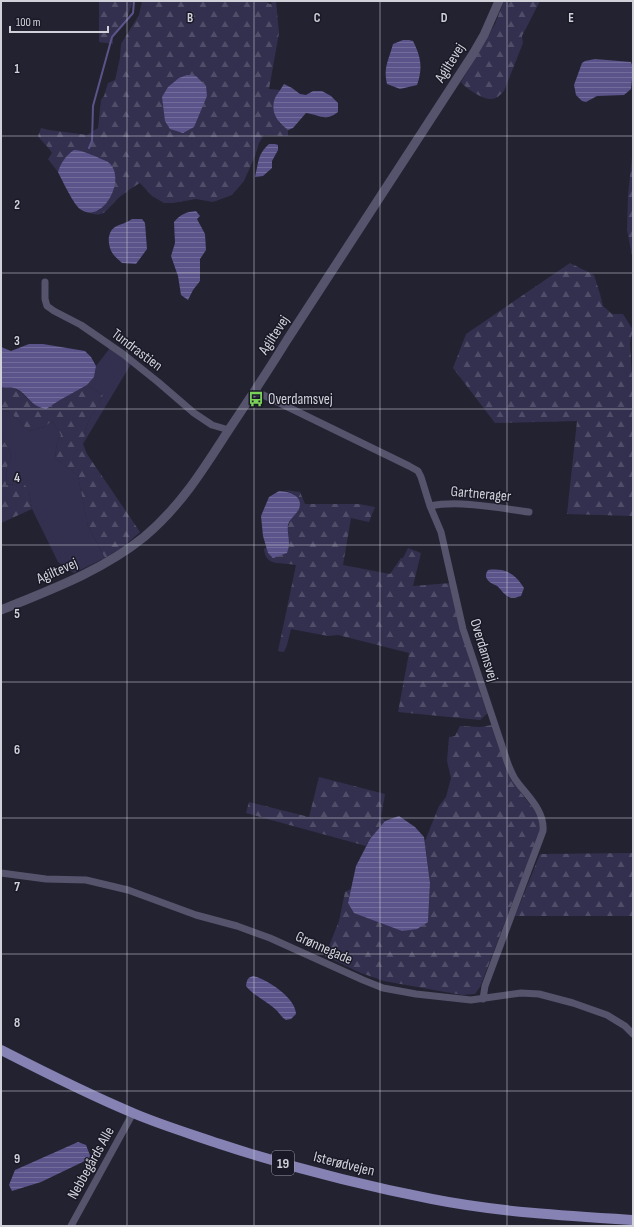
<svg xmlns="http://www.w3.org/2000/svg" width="634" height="1227" viewBox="0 0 634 1227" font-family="'Sofia Sans Condensed',sans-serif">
<defs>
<pattern id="forest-firs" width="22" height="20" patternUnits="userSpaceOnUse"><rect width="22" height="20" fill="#33304f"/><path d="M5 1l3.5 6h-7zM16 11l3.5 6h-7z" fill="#504d68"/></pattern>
<pattern id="water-rules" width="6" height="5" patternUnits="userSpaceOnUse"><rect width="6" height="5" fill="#5a548a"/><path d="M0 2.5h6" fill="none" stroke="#716c9a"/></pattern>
</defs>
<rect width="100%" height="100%" fill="#232231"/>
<path fill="#33304f" d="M 110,348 L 131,364 L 83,444 L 88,422 L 103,395 L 87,385 L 94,377 L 96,366 Z
M 1,409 L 11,413 L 29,431 L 44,427 L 52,421 L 61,435 L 57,443 L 55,458 L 78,476 L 88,526 L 105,558 L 74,573 L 58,562 L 32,509 L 29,491 L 16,484 L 6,485 L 7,467 L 12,456 L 9,449 L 1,437 Z"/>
<path fill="url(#forest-firs)" d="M 99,1 L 133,1 L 126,21 L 113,35 L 113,44 L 99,42 Z
M 142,1 L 266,1 L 269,4 L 272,4 L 271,1 L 276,1 L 279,33 L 269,89 L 280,90 L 277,95 L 279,123 L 288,130 L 288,136 L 264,135 L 259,143 L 255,156 L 244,181 L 232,195 L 213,202 L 196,199 L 173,203 L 164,203 L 152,196 L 140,183 C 130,189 119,196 112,205 C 109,207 108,210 105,212 C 101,215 95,215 90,213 L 100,210 L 86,153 C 71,145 63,159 58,172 L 48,159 L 52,153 C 48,146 42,142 38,136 L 41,128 L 49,130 L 87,135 L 98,128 L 101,100 L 104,96 L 108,83 L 115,80 L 120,58 L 121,44 L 139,15 Z
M 504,1 L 540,1 L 522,36 L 523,43 L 504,91 C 500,95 497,99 491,99 C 484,100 465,88 461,82 L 495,24 Z
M 633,148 L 633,260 L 627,230 L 628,195 Z
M 570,263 L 594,275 L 600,294 L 603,306 L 612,314 L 623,314 L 633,330 L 630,342 L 633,396 L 633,516 L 567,514 L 577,421 L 495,423 L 453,368 L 466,334 Z
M 87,385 L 103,395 L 88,422 L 83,444 L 87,454 L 140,532 L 124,546 L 105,558 L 88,526 L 78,476 L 55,458 L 57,443 L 61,435 L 52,421 L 44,427 L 29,431 L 11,413 L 1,409 L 1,387 L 14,388 L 21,392 L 30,401 L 52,405 L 60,400 Z
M 1,437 L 9,449 L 12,456 L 7,467 L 6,485 L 16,484 L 25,485 L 29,491 L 32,509 L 1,523 Z
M 284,490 L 300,492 L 305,504 L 359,504 L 375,507 L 369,522 L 351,518 L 343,565 L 390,574 L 401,558 L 403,558 L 408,548 L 421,553 L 413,586 L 451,583 L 488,713 L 480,720 L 398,712 L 409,653 L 338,635 L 328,636 L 291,629 L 287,645 L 284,652 L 278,651 L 296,565 C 282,562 265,567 264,549 L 267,547 L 268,553 L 287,553 C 290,544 288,542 287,534 C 287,524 292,516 298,510 L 298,499 L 294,494 Z
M 492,725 L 511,780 L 532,807 L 538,817 L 541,823 L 540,831 L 480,987 L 475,994 L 462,995 L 384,981 L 361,973 L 325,956 L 339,921 L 345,892 L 351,889 L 348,903 L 381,923 L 402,931 L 428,922 L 430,883 L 425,841 L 439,806 L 446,797 L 451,778 L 447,761 L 449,737 L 455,736 L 460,726 L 480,727 Z
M 319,777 L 385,794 L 381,817 L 385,821 L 370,839 L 366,846 L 246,813 L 249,802 L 309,817 Z
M 633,853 L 633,916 L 515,916 L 540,854 Z"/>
<path fill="url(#water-rules)" d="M 403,40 L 409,40 L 413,41 C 421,57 423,68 417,85 L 400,89 L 387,84 C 383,67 389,60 393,44 Z
M 595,59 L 631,62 L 633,68 L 631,89 L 624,95 L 597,96 L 586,102 L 582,101 L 576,95 L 574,85 L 582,63 L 585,61 Z
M 187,75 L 196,76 L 206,86 L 207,96 L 194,127 L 183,133 L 170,129 L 165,121 L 162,97 L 168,87 L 179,78 Z
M 284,84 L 292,88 L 300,94 L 306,95 L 313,91 L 322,91 L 331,96 L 338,103 L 338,112 C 325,122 320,115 306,113 L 293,128 L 288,130 C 277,122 270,112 275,98 C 277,94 281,89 284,84 Z
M 269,144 L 275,144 L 278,145 L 278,150 L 272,161 L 272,168 L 263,176 L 255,177 C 259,162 257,155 269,144 Z
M 74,150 C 82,150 89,154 97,157 C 100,159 105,160 108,162 C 128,177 103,226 80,209 C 74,205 62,180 58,172 C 61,163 65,156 74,150 Z
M 196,211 L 200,216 L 197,219 L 205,234 L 206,250 L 200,259 L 200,281 L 193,290 L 188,300 L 181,295 L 178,276 L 171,256 L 175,243 L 174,222 C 181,214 186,212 196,211 Z
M 132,219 L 142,219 L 145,223 L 147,249 L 136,264 L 122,263 C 119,260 115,257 113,254 C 108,247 106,233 115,227 C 120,224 127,223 132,219 Z
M 29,344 L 43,344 L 85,351 L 91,357 L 96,366 L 94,377 L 87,385 L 60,400 L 46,409 C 29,406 26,391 14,388 C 10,387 5,388 1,387 L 1,347 L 11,351 Z
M 279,491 C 289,491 304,496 299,509 C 296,515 290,518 288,525 C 287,532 289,537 289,544 C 289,547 288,550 287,553 L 273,558 L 268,553 L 263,536 L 261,516 L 269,497 Z
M 488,570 C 505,568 515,573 524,588 L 521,596 C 517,597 513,599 509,597 C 504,595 501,589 497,586 C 494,584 489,583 487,579 C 485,576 486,573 488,570 Z
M 399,816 L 415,827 L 424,837 L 430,883 L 428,922 L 417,929 L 402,931 L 354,913 L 348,903 L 356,866 L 370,839 L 385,821 Z
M 253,976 C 267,979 296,998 296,1014 L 291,1019 L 286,1020 C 281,1017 279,1012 274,1008 C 265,1000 254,996 246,986 C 247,980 247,978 253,976 Z
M 78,1142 L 86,1145 L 91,1158 L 41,1182 L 12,1191 L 9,1185 L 15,1170 Z"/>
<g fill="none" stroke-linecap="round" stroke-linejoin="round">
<path stroke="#5a548a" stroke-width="2" d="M 89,148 L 92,141 L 93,106 L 112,37 L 133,13 L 134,1"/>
<path stroke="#55546c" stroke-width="7" d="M 45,282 L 45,299 L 47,306 L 54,311 L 81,325 L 123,354 L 158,382 L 194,413 L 212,425 L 229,430
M 255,391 L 409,466 L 418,471 L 421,477 L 430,506 L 441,532 L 463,629 L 508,764 C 510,769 512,774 515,779 C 526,795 545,810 543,831 L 485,986 L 483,999
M 430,506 C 460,500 498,508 529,512
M 1,873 L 46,879 L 86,880 L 128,890 L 196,915 L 237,926 L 270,938 L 363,980 L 383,988 L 416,994 L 471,1000 L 521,993 L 539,994 L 573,1003 L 607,1015 L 625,1026 L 633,1034
M 71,1226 L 133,1113"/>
<path stroke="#55546c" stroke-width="9" d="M 1,610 C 50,590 102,571 144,537 C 180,507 203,470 228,431 C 248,401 268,371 287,340 C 349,244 412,149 473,54 L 484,35 L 499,1"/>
<path stroke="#8682b3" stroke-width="10" d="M 1,1050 C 44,1072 87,1094 133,1113 C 161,1125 191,1134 220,1144 C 290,1167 360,1185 432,1199 C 498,1212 566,1216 633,1220"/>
</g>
<path fill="none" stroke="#d1d1da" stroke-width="1" stroke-opacity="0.55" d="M 127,1 L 127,1226M 254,1 L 254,1226M 380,1 L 380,1226M 507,1 L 507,1226M 1,136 L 633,136M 1,273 L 633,273M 1,409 L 633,409M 1,545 L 633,545M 1,682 L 633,682M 1,818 L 633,818M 1,954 L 633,954M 1,1091 L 633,1091"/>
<defs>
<g id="bus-bare" transform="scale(1.2)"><path d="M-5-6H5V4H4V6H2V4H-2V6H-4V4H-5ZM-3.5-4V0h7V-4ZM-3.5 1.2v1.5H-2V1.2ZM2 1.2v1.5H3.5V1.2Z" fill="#79d157" stroke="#1a1927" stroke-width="2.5" paint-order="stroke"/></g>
</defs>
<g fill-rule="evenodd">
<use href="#bus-bare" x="256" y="399"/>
</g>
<g text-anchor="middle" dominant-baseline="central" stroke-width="3" stroke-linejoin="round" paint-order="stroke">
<rect fill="#1a1927" stroke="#9a9aa4" stroke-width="1" x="272" y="1151" width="22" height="24" rx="3"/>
<g font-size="14" font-weight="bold" fill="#d1d1da">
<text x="283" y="1163">19</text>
</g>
<g font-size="15" fill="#d1d1da" stroke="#1a1927">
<text transform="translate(450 63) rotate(-58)">Agiltevej</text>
<text transform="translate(274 335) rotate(-57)">Agiltevej</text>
<text transform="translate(137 350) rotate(37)">Tundrastien</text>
<text transform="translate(481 494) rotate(5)">Gartnerager</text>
<text transform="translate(57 571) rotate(-24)">Agiltevej</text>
<text transform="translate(484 650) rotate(73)">Overdamsvej</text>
<text transform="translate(324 948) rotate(24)">Grønnegade</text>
<text transform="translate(91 1163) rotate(-61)">Nebbegårds Alle</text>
<text transform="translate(344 1164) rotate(14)">Isterødvejen</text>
</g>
<g font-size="15" fill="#d1d1da" stroke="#1a1927" text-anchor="start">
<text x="268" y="399">Overdamsvej</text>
</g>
</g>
<g font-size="13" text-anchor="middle" font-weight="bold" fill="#d1d1da" stroke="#1a1927" stroke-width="3" stroke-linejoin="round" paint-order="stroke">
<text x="190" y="22">B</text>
<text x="317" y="22">C</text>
<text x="444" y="22">D</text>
<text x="571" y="22">E</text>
<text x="17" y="73">1</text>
<text x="17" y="209">2</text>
<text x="17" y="345">3</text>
<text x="17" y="482">4</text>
<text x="17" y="618">5</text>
<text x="17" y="754">6</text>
<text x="17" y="891">7</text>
<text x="17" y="1027">8</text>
<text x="17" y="1163">9</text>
</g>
<rect width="634" height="1227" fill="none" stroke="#d1d1da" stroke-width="4"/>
<path d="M10 26v6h98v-6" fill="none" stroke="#d1d1da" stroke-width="2"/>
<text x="16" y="26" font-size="12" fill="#d1d1da" stroke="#1a1927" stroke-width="3" paint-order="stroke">100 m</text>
</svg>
